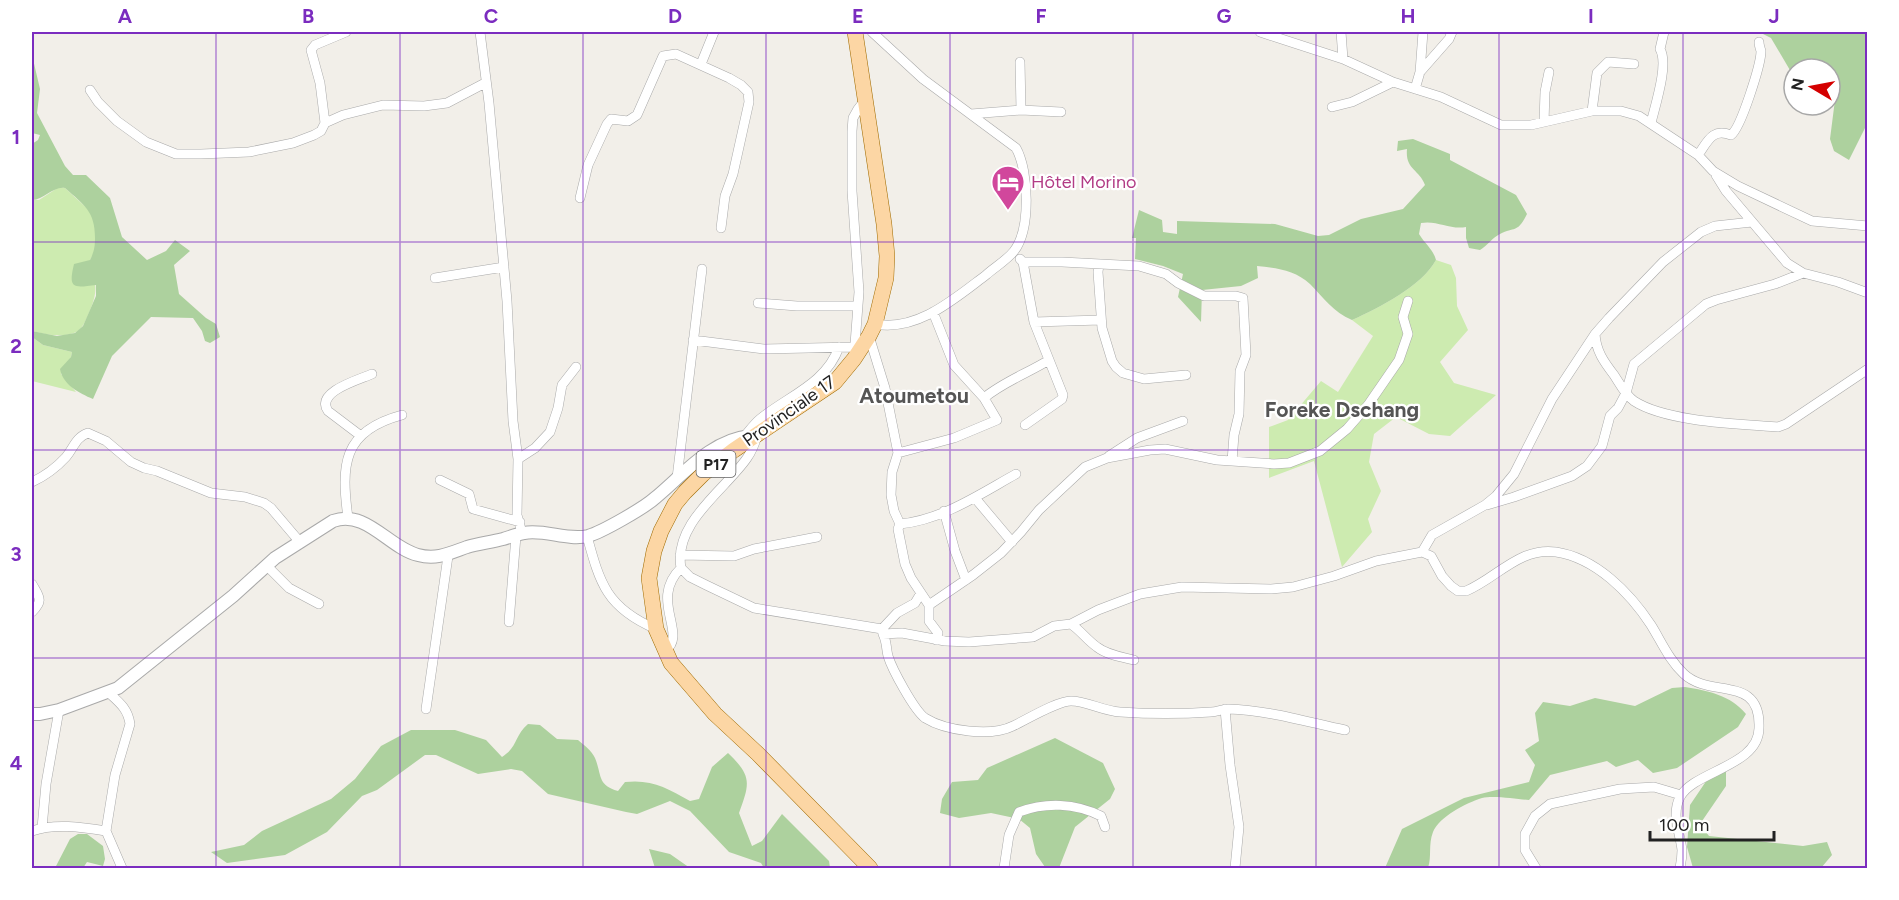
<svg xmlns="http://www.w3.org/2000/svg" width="1899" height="900" viewBox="0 0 1899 900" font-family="Figtree,sans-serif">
<rect width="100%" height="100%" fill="#f2efe9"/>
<path fill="#cdebb0" d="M 59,187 L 65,188 L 91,212 L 95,222 L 95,251 L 90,260 C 96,285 99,290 88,315 C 85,322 82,330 74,333 C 60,338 45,334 32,331 L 32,200 L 39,200 Z
M 1436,260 L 1451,265 L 1456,278 L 1457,306 L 1468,330 L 1440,362 L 1454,383 L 1496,395 L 1450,436 L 1429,434 L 1396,417 L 1374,434 L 1369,462 L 1381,491 L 1368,519 L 1372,532 L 1342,567 L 1314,461 L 1269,478 L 1269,427 L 1288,420 L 1321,381 L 1338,392 L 1373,336 L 1352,320 C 1379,308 1422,286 1436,260 Z
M 32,337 L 43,345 L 72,352 L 71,357 L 61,374 L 76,392 L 32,381 Z"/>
<path fill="#add19e" d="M 1759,32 L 1867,32 L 1867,124 L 1849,160 L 1834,151 L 1830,139 L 1836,92 L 1830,83 L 1830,69 L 1794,69 L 1794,77 L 1771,38 Z
M 32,55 L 40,89 L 37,113 L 65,166 L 73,175 L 86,175 L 110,198 L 122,237 L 147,260 L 166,251 L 175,240 L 190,251 L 174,265 L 179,294 L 206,318 L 216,324 L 220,337 L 210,343 L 205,341 L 202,331 L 193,318 L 151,317 L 112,356 L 93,399 C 79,393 63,385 60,369 L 71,357 L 72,352 L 43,345 L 32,337 L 32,331 L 57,336 L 75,333 L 83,326 L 96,296 L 96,285 C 73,288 68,289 74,264 L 90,260 C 94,252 95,247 95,238 C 95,211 84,205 65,188 C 53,186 44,200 32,200 L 32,178 L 34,172 L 32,168 L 32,144 L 38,140 L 40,135 L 32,133 Z
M 1413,139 L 1450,154 L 1450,160 L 1516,195 L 1527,214 C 1517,234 1515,226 1500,234 C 1493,237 1487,246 1480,250 L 1469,248 L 1466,238 L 1466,227 C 1450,230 1437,220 1421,223 L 1419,234 C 1425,244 1433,249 1436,260 C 1422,286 1379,308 1352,320 C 1333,312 1324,298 1310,284 C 1295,270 1277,268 1257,266 L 1258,278 L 1241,286 L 1202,290 L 1201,322 L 1178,297 L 1183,274 L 1163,266 L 1135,259 L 1136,238 L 1132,238 L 1139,210 L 1162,220 L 1163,232 L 1177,234 L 1177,221 L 1275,224 L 1318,236 L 1329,235 L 1361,219 L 1403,209 L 1425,185 C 1419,169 1405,170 1407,149 L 1397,151 L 1398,141 Z
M 1685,687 C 1709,691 1730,695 1746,714 L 1738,727 L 1677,768 L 1653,773 L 1638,760 L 1616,767 L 1607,761 L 1550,775 L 1529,800 C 1517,799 1493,795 1482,798 C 1466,803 1439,817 1433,832 C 1428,845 1432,856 1428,868 L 1385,868 L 1402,829 L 1464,798 L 1529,782 L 1535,765 L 1525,750 L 1539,741 L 1535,713 L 1543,702 L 1570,706 L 1595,698 L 1635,706 L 1672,688 Z
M 528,724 L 540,725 L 557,739 L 578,740 C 584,745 592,751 595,758 C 602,775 597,785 618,791 L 625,782 C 652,779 667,788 690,801 L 699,799 L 712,767 L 728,753 C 752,776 750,783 739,813 L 752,846 L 762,841 L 782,814 L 829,861 L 830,868 L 764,868 L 761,863 L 729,852 L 690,811 L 670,801 L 637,814 L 626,812 L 548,794 L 522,771 L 511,769 L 478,774 L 436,755 L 425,755 L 377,790 L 362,796 L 327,832 L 285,855 L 227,863 L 211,852 L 244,845 L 262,831 L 331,799 L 355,779 L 381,746 L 411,730 L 455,730 L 486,740 L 502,757 C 518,747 514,736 528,724 Z
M 1055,738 L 1103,763 L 1115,789 L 1110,799 L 1075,827 L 1059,868 L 1045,867 L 1036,854 L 1030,828 L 1019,819 L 991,813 L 959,818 L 940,813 L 942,799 L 952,782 L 978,780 L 987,768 Z
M 1713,771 L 1726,772 L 1726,786 L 1700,824 L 1709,836 L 1803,846 L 1827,842 L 1832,855 L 1821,868 L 1693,868 L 1687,847 L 1690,805 Z
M 78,834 L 87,834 L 103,846 L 105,859 L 103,866 L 87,862 L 83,868 L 55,868 L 70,839 Z
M 649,849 L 670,854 L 690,868 L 655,868 Z"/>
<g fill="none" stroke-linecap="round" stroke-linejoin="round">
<g stroke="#a9a9a9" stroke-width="10">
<path id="minor" d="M 480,32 L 489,103 L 507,301 L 513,421 L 518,459 L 517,515 L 522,533
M 872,32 L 923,79 L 1016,148 C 1029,171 1031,229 1014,251 C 1007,260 995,267 986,275 C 954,299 917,332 875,324
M 1260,32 L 1343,59 L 1393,82 L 1441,97 L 1501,125 L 1531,125 L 1592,111 L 1621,111 L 1639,116 L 1698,155 L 1713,171 L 1738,186 L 1812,221 L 1868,226
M 1341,32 L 1343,59
M 1020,62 L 1021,110
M 701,64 L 714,32
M 1420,72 L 1449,39 L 1452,32
M 1415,89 L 1420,72 L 1423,32
M 90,90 L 98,102 L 117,121 L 146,142 L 176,154 L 201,154 L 249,152 L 293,143 L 314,135 L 321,131 L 325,123 L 343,115 L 383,105 L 424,106 L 447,103 L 485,83
M 1332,107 L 1352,102 L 1393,82
M 1592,111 L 1597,73 L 1608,62 L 1634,64
M 971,114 L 1021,110 L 1061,112
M 1544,122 L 1545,92 L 1549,72
M 325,123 L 320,83 L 311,50 L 315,45 L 346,32
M 1651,123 C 1655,106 1669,64 1660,49 L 1664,32
M 1698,155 C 1708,141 1712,128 1731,135 C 1741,128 1761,64 1761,51 C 1760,48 1759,45 1759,42
M 1716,175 L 1726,191 L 1787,263 L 1803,273 L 1838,282 L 1868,293
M 580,198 L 588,165 L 607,124 L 611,119 L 628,121 L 637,115 L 663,56 L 676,54 L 729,78 L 741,85 L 748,92 L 749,102 L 733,174 L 725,196 L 721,228
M 1020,259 L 1023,262 L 1034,322 L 1063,395 L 1062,399 L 1025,425
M 1023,262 L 1062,262 L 1139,266 L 1166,274 L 1178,283 L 1204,296 L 1236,296 L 1243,298 L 1246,355 L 1240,371 L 1239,414 L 1234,435 L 1232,461
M 1099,264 L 1098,272 L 1102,328 L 1112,361 L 1116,367 L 1123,373 L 1144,379 L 1186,375
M 435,278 L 504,267
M 758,303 L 797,306 L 858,306
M 1034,322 L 1101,320
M 1595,334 C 1596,351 1604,362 1614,375 C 1620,384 1625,395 1634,401 C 1666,422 1740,424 1778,427 L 1786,424 L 1868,369
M 869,336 L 885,388 L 898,453 L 892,472 L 891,495 L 894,511 L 900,524 L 898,529 L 905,564 L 911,578 L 929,605 L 929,621 L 938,633 L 936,640
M 693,340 L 764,349 L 854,347
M 854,357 L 859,292 L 852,191 L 852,131 L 853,118 L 858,109 L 865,100
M 984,398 C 1003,382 1028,373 1049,360
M 361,436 L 328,411 C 315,392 358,380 372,374
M 757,436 C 755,443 752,451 747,458 C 725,490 673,523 681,568 L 690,577 L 706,585 L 754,608 L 882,629 L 883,634 L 902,633 L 945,641 L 969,642 L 1033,637 L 1054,626 L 1071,624 L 1098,610 L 1140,594 L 1182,587 L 1271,589 L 1293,587 L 1334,576 L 1376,561 L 1422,552 L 1431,556 L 1442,576 L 1451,586 L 1458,591 L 1466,591 C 1497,578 1519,547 1556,552 C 1596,558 1630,593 1651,625 C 1661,641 1669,660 1684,674 C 1711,699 1761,674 1759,728 C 1759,766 1694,771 1680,797 C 1671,815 1680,832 1682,850 C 1682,856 1681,863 1680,868
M 744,437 C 749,431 754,424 760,419 C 788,396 826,384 839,347
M 898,453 L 954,438 L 997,420 L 984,398 L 954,365 L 933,312
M 1109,456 L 1137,438 L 1183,421
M 518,459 L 535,448 L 550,432 L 558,408 L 562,385 L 576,367
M 677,478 L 702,269
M 440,480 L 469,494 L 473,509 L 520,522
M 32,482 C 45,476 56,468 66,457 C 74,447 76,437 88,433 L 106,441 L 131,462 L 144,468 L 157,471 L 211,493 L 245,497 L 264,503 L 271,508 L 299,541
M 975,498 L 1012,542
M 1487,505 L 1514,497 L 1572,476 L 1587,466 L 1602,446 L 1610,416 L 1618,408 L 1626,393 L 1634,364 L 1706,304 L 1716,300 L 1775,284 L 1803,273
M 944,511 L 955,551 L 966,580
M 348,518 C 341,465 342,431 402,415
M 900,524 C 942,520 980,494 1016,474
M 587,536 C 600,584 607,608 656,629
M 1422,552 L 1432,535 L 1485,505 L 1496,496 L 1514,474 L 1552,399 L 1595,334 L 1609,318 L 1663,262 L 1701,232 L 1715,226 L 1752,222
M 680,555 L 734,556 L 754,549 L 817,537
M 267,566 L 289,588 L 319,604
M 32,584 C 39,597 44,600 32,612
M 929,605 L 973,575 L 1001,553 L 1021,532 L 1039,510 L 1085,467 L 1107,458 L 1150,450 L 1165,449 L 1217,460 L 1274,464 L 1289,463 L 1320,451 L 1347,429 L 1368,405 L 1399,360 L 1408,334 L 1403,317 L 1408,301
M 509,622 L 516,536
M 1071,624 C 1081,631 1087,640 1097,647 C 1107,655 1122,657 1134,660
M 882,629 L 897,613 L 915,603 L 921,593
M 883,634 C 887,642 886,648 888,656 C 892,669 914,710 925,718 C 946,731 991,737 1013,726 C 1026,720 1057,701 1071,701 C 1087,701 1103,711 1120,712 C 1150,714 1181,714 1211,712 C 1217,712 1222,709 1228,709 C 1268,710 1307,722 1345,730
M 665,651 C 689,634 648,600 681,568
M 109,693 C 119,702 128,709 130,724 L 115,775 L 106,831 L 122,868
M 426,709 L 448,556
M 1225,709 L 1230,765 L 1239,827 L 1235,868
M 42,828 L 46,784 L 59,710
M 32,831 C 54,823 82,827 106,831
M 1004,868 L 1009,835 L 1019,812 C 1046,802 1075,803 1101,816 L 1105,827
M 1536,868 L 1525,850 L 1525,834 L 1535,816 L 1550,804 L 1620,789 L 1654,787 L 1681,795"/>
</g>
<g stroke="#a9a9a9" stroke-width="14">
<path id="tertiary" d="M 32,714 L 40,714 L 59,710 L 118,688 L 233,596 L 275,558 L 333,521 C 366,509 389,548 418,555 C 437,560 450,553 467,547 C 478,544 491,542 503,539 C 510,537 517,534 524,533 C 545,529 567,541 588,536 C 602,532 644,508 655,498 C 683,475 711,440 750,436"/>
</g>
<g stroke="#a06b00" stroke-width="16">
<path id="primary" d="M 855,32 L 884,224 L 887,256 L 886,278 L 875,324 L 869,336 L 854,359 L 835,382 L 734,450 L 703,474 L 685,492 L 675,504 L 661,531 L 654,551 L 649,578 L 656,629 L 671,663 L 715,714 L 758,754 L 870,868"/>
</g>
<use href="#minor" stroke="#fff" stroke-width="9"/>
<use href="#tertiary" stroke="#fff" stroke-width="12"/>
<use href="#primary" stroke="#fcd6a4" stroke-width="15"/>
</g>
<path fill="none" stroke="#7b2cbf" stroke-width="1.5" stroke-opacity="0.55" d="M 216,32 L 216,868M 400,32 L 400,868M 583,32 L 583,868M 766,32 L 766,868M 950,32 L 950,868M 1133,32 L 1133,868M 1316,32 L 1316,868M 1499,32 L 1499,868M 1683,32 L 1683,868M 32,242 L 1868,242M 32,450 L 1868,450M 32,658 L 1868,658"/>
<defs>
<g id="hotel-pin" transform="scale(1.725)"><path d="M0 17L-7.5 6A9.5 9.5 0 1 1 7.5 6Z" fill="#d1479c" stroke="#fff"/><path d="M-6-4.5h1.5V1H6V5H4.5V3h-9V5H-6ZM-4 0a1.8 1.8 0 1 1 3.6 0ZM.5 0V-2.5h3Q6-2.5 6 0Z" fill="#fff"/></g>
</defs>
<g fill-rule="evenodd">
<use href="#hotel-pin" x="1008" y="182"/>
</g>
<g text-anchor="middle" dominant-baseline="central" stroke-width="4.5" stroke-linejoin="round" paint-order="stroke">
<rect fill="#fff" stroke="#646464" stroke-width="1.5" x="696.5" y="451" width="39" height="26" rx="4.5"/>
<g font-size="16" font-weight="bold" fill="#222">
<text x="716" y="464">P17</text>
</g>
<g font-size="18" fill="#b23c85" stroke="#fff" text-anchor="start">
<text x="1031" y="182">Hôtel Morino</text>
</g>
<g font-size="18" fill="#222" stroke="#fff">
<text transform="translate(789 411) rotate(-35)">Provinciale 17</text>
</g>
<g font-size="21" font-weight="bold" fill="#555" stroke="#fff">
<text x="914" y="395">Atoumetou</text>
<text x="1342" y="409">Foreke Dschang</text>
</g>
</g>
<rect width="1899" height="900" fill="none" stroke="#ffffff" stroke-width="66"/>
<g transform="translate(1812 87) rotate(280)"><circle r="28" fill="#ffffff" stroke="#a7a7a7" stroke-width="1.5"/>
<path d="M0-4.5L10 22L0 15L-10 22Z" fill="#d40000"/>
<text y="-9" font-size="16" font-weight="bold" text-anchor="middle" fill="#222222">N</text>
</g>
<path d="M1650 831v9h124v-9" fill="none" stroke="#222222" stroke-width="3"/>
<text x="1659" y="831" font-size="18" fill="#222222" stroke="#ffffff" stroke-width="4.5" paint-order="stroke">100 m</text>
<rect x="33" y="33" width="1833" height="834" fill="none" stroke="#7b2cbf" stroke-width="2"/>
<g font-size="20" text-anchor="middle" font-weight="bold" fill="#7b2cbf">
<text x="125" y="23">A</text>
<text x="308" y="23">B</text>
<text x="491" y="23">C</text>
<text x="675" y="23">D</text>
<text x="858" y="23">E</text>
<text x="1041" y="23">F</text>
<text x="1224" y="23">G</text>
<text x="1408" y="23">H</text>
<text x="1591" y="23">I</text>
<text x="1774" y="23">J</text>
<text x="16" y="144">1</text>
<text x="16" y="353">2</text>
<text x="16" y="561">3</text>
<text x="16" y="770">4</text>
</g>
</svg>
